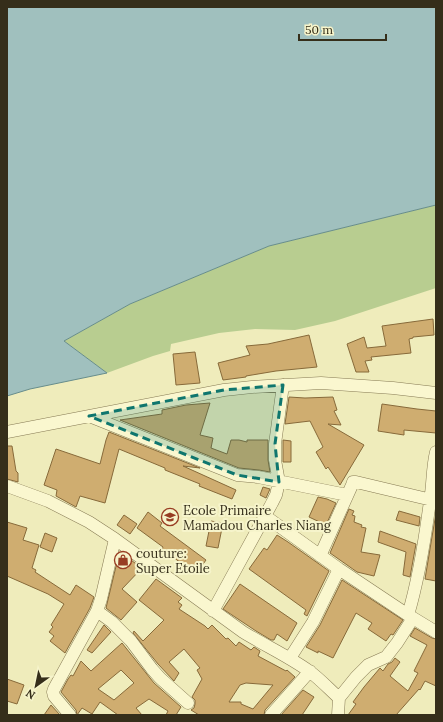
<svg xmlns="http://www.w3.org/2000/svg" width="443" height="722" viewBox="0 0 443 722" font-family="Lora,serif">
<rect width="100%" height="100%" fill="#efecbb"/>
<path fill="#b8cd90" d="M 436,205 L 436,288 L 335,321 L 295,330 L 255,329 L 219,333 L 171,344 L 170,351 L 153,356 L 107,373 L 64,341 L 130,304 L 269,246 Z"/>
<path fill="#a0c0be" stroke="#678d8c" d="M 7,7 L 436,7 L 436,205 L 269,246 L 130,304 L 64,341 L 107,373 L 30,389 L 7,396 Z"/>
<path fill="#cfad70" stroke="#876a3a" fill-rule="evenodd" d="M 433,319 L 434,335 L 413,337 L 413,338 L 409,339 L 411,353 L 371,357 L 372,360 L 365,361 L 369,372 L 356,372 L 347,344 L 364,337 L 367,348 L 386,346 L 382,326 Z
M 309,335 L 317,367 L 276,371 L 246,376 L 246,377 L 223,380 L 218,363 L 250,355 L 246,346 L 268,344 Z
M 195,352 L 200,383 L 176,385 L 173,354 Z
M 289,397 L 305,398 L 333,397 L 337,410 L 334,411 L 341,425 L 328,424 L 364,445 L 340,485 L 328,467 L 326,469 L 316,452 L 323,447 L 310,421 L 285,424 Z
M 210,403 L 200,435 L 213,438 L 211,448 L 227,454 L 231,440 L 239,440 L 247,442 L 247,440 L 268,440 L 268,460 L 270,472 L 259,470 L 239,468 L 120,420 L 162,414 L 162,410 L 186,405 Z
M 382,404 L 417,409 L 436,411 L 436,433 L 404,430 L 404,435 L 378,431 Z
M 109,432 L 200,468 L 183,466 L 236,490 L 232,499 L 199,486 L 200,484 L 165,470 L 165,468 L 119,449 L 105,503 L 80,496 L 76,507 L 56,496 L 57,490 L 44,485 L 56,449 L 100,464 L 106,440 Z
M 283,440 L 291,441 L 291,462 L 283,462 Z
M 7,446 L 12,446 L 16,471 L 18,473 L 18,482 L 7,479 Z
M 263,487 L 270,489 L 266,498 L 260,495 Z
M 318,497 L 327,499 L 336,503 L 326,525 L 309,517 Z
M 349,509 L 354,511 L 352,515 L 355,516 L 354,522 L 362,525 L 361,527 L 366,528 L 361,552 L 380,555 L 374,576 L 357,572 L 330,553 Z
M 399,511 L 420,517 L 419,526 L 396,520 Z
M 148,512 L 162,523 L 160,526 L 206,560 L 196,574 L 162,549 L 163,547 L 137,528 Z
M 436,513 L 436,581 L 425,579 Z
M 124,515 L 137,524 L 130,534 L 117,525 Z
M 211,521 L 223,523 L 218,548 L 206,546 Z
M 7,522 L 27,528 L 23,540 L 39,545 L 32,568 L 36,570 L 35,572 L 70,595 L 76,585 L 94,597 L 90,608 L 65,653 L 50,641 L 54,636 L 49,632 L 53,627 L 51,625 L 64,604 L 48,594 L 7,576 Z
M 380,531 L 416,544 L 410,577 L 403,575 L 406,552 L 378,542 Z
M 45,533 L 57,538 L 52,552 L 40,547 Z
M 277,535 L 288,542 L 329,571 L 307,616 L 304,614 L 306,610 L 249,569 L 264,548 L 267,550 Z
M 121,553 L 142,568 L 122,589 L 137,602 L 121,620 L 106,608 L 118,558 Z
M 156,579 L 182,598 L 178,602 L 182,605 L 179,609 L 205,626 L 208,629 L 212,625 L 226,639 L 228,638 L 236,646 L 239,642 L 251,650 L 254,647 L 260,651 L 258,656 L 286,671 L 287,670 L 295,677 L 265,710 L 264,715 L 199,715 L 191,710 L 194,708 L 195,704 L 195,700 L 192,697 L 202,679 L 197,670 L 200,668 L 184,649 L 169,662 L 179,673 L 174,681 L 158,664 L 133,633 L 134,631 L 143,641 L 164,620 L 139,600 ZM 246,683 L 273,685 L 253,709 L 241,704 L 241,702 L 229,702 L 240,685 Z
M 342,580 L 403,620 L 393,635 L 391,634 L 386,641 L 368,629 L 372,623 L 356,613 L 333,658 L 318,651 L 318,653 L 306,647 L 320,625 Z
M 240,584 L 297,623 L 287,641 L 277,634 L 274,640 L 271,640 L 256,631 L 223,609 Z
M 104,625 L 111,632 L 92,653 L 87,650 Z
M 415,628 L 432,638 L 436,639 L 436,686 L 425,681 L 420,690 L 419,689 L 396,715 L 348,715 L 356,704 L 353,702 L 364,687 L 380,668 L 383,671 L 388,664 L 392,662 L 395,658 L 400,662 L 390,676 L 408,691 L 418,673 L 414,671 L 427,645 L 410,636 Z
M 122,643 L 154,683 L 181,707 L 176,715 L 166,715 L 168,711 L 149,699 L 136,708 L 142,715 L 118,715 L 100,702 L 92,714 L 82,708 L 77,715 L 76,710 L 61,692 L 68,679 L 71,675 L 73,676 L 81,661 L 91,671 ZM 121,670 L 134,683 L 114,700 L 98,689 Z
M 7,679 L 24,685 L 17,704 L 7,701 Z
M 303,690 L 314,697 L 302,715 L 281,715 Z
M 51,705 L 60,715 L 44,715 Z"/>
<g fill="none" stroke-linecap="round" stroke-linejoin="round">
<g stroke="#877b55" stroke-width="13">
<path id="street" d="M 89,416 L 237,475 L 258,477 L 347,495
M 7,432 L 224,390 L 252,387 L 321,383 L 393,388 L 436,393
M 7,486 L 48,501 L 89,522 L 115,539 L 243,632 C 264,645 288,656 309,671 C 320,679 329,689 339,698 L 338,715
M 265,516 L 339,569 L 408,615
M 320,556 L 352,485 L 353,482 L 356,482 L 436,501
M 97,611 L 112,622 L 131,641 L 152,669 L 160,678 L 188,703
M 213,611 L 272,503 L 276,495 L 279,482 L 275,460 L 275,444 L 283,385
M 413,618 L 436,632
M 290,658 L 313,622 L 339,569
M 339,698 L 356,677 L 368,665 L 386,657 L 397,643 L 413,618 L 408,615 C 419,578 425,539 430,501 C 433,484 432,468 436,452
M 70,715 L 54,696 L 53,692 L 54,689 L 97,611 L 101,599 L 115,539
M 271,715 L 310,671"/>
</g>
<use href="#street" stroke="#faf7cf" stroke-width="12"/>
</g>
<path fill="#0f766e" fill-opacity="0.2" stroke="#0f766e" stroke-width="3" stroke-dasharray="8 5" stroke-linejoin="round" d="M 283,385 L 275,444 L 279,482 L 237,475 L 89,416 L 224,390 Z"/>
<defs>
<g id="school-ring" transform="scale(0.9)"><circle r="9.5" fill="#f6f4cb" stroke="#983d23" stroke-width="1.5"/><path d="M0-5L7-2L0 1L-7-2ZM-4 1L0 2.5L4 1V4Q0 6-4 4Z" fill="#983d23"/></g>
<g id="shop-ring" transform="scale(0.9)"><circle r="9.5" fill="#f6f4cb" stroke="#983d23" stroke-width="1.5"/><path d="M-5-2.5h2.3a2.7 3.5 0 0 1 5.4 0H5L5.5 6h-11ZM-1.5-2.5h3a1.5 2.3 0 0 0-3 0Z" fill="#983d23"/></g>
</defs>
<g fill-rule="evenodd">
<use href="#school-ring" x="170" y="517"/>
<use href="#shop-ring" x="123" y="560"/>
</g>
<g text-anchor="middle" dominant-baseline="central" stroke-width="4" stroke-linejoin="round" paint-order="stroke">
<g font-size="13" fill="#352e1a" stroke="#f6f4cb" text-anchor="start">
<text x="183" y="510">Ecole Primaire<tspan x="183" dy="15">Mamadou Charles Niang</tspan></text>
<text x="136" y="553">couture:<tspan x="136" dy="15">Super Etoile</tspan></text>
</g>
</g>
<rect width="443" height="722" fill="none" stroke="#352e1a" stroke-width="16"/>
<g transform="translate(36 686) rotate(213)" stroke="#f6f4cb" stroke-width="3" paint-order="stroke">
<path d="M0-3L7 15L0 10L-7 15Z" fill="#352e1a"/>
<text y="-6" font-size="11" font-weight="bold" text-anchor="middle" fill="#352e1a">N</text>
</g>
<path d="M299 34v6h87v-6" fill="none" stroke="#352e1a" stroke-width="2"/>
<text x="305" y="34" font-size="12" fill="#352e1a" stroke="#f6f4cb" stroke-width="3" paint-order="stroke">50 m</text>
</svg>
